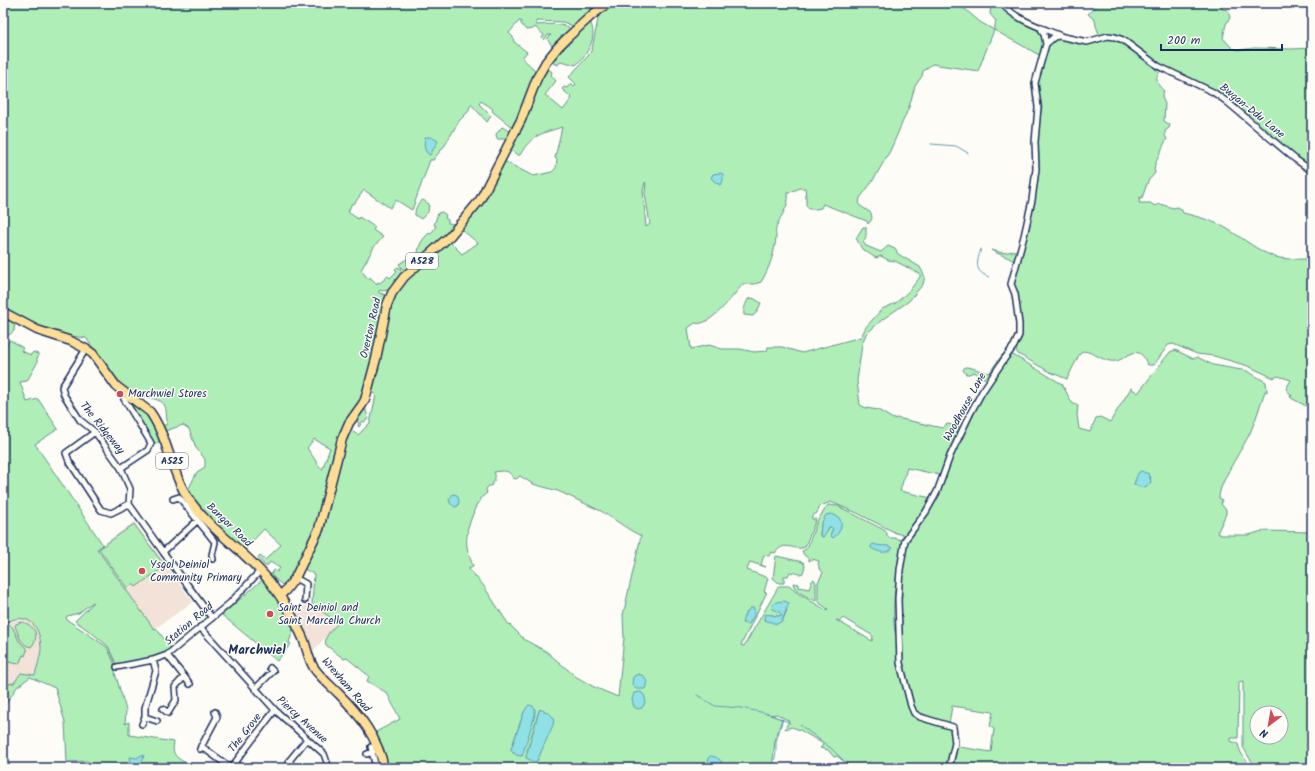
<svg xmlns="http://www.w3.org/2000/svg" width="1315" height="771" viewBox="0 0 1315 771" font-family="Kalam,sans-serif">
<rect width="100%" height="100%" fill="#fdfcf7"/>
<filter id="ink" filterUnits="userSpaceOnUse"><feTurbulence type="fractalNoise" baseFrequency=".025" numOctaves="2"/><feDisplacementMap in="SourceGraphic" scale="8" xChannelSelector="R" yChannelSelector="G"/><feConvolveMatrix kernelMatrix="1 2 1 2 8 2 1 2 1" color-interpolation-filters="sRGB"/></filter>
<g filter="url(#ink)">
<path fill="#f2e2d8" d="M 134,522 L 193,602 L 154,629 L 97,549 Z
M 310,603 L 339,623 L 311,653 L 294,614 L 301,611 L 300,608 Z
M 23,619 L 28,619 L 33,622 L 39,634 L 41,651 L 35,675 L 21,673 L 3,698 L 3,623 Z"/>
<path fill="#afefb7" stroke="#658f8a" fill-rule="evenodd" d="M 3,3 L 348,3 L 360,8 L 364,3 L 604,3 L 575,27 L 563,22 L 536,21 L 536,25 C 546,24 564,23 572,30 L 553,47 L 547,39 L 551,35 L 548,35 L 544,40 L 542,38 L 544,35 L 535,27 L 533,29 L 526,30 L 521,24 L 521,21 L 519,21 L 509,33 L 513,37 L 514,42 L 527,52 L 522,58 L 536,71 L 528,96 L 513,128 L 493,112 L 492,108 L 481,101 L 479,104 L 491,116 L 487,122 L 471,104 L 468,112 L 459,121 L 445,145 L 433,160 L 430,160 L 412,210 L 396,200 L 390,208 L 364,190 L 354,204 L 352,203 L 348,212 L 358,219 L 359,217 L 375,227 L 373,230 L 383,237 L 374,247 L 361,270 L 369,280 L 370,277 L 377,284 L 378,282 L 380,283 L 388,276 L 390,278 L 397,271 L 395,269 L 398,267 L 400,268 L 402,273 L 388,290 L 382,291 L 380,290 L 378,292 L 385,295 L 386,299 L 363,399 L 341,431 L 337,443 L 321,514 L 295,574 L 282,585 L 271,575 L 274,570 L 277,572 L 280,568 L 270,562 L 267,566 L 265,566 L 258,558 L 260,556 L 265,560 L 281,545 L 264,529 L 244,550 C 223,533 204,513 187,492 L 197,472 L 205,467 L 205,459 L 196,448 L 189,429 L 183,425 L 165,431 L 163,426 L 167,424 C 166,401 166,402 144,396 L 142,399 L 123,387 L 115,378 L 86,338 C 55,335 29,323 3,307 ZM 314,439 L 330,448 L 322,470 L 307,448 Z
M 618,3 L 958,3 L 980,22 L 994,30 L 996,21 L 990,14 L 991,3 L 1000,3 L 1006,11 L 1039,31 L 1044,42 L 1041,56 L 994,30 L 978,71 L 932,64 L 923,71 L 922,76 L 915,86 L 909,107 L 890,151 L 872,182 L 860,198 L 859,205 L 871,213 L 872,218 L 870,222 L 868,224 L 867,221 L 823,204 L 821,208 L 816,209 L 809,209 L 806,205 L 806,197 L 805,188 L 800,188 L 788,193 C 790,206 780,216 776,228 C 775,231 776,234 776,237 C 775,252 769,269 761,282 L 755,284 L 743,284 C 734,294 710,328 695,323 L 688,328 L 691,349 L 709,345 L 722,349 L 740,349 L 754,352 L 767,351 L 768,347 L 782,347 L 802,353 L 861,337 L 866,327 L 882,309 L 896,303 L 910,290 L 920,277 L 920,274 L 895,261 L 888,260 L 881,256 L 876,258 L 862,249 L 856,238 L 863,227 L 866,227 C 866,233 867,238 863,242 L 866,246 L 881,252 L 888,246 L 895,249 L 898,254 L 920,267 L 925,277 L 923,284 L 909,301 L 883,319 L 866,334 L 862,344 L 857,381 L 860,405 L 866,408 L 878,410 L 893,419 L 897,418 L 942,428 L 947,424 L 954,425 L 961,429 L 955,439 L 940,475 L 907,468 L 900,491 L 931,498 L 929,503 L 906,536 L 896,533 L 857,513 L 831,502 L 820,506 L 817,513 L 812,516 L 812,519 L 816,519 L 805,547 C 794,552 785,539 775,553 L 771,552 L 769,556 L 764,555 L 761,565 L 766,567 L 750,562 L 747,570 L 768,578 L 764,592 L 767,593 L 766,594 L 741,645 L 744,646 L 779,586 L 789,586 L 796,592 L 826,610 L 828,609 L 818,602 L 818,582 L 823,573 L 822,571 L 819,569 L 819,566 L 818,565 L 819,561 L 812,559 L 809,561 L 809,559 L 804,555 L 802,551 L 806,549 L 808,546 L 817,521 L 828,505 L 838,506 L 884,530 L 887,533 L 887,536 L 889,538 L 894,538 L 902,540 L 903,543 C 897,563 890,615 896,636 L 902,641 L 901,614 L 902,591 L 900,591 L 901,569 L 907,540 L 936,501 L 951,459 L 980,398 L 1010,356 L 1013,355 L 1062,384 L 1072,403 L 1078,406 L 1077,415 L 1079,429 L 1090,432 L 1096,418 L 1100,417 L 1110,422 L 1131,388 L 1138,393 L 1170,352 L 1175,350 L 1194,359 L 1197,357 L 1213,365 L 1247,371 L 1266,382 L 1267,392 L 1265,391 C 1260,405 1256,420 1250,433 C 1243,448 1219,482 1219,498 L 1222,500 L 1221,504 L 1226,510 L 1226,514 L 1217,533 L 1221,535 L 1249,535 L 1262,531 L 1312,532 L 1312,768 L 1258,768 L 1250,759 L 1243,747 L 1243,681 L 1239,682 L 1238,738 L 1231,738 L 1231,741 L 1238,744 C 1240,754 1246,761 1253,768 L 952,768 L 957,749 L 959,747 L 991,752 L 994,729 L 990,726 L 993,712 L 952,706 L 949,724 L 916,711 L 914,708 L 905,674 L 902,662 L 902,650 L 898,653 L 897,659 L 903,685 L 911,713 L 917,719 L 924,722 L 950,729 C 956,742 950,755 946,768 L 843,768 L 846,763 L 837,756 L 834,757 L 828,750 L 820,748 L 823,745 L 822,743 L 800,730 L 792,727 L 785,729 L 789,721 L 777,714 L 770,715 L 782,719 L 775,741 L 772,768 L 389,768 L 384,750 L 376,732 L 400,719 L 387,693 L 367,681 L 369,676 L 347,658 L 344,659 L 326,645 C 323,636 333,629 338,623 L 312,604 L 314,574 L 304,569 L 324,531 L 342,452 L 350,430 L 358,435 L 370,423 L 376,395 L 371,392 L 394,296 L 401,283 L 449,241 L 462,254 L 478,243 L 461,229 C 480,209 493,187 504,161 L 533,176 L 552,172 L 556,168 L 557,159 L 555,158 L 562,127 C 541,134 532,134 520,155 L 518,155 L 510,150 L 529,112 L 542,73 L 546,67 L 552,72 L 551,75 L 556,81 L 545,95 L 563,110 L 572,98 L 562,89 L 564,87 L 567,88 L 571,83 L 574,86 L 576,84 L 569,77 L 588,56 L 592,49 L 598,19 L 597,17 L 601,13 ZM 645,182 L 646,183 L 645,193 L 650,224 L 646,227 L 643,191 ZM 501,471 C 508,471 510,472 513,478 L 516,479 L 520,476 L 533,484 L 558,491 L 601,511 L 630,530 L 641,536 L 623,615 L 624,638 L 618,697 L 594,687 L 575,676 L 547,652 L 525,640 L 507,622 L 483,585 L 468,568 L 473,566 C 469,555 464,544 468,532 L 467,530 L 477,503 L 479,503 L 482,497 L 487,493 L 486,489 L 489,486 L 491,486 C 494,482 497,477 494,472 ZM 1138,475 L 1151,477 L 1149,485 L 1139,487 L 1137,484 L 1134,484 ZM 834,515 L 840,519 L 832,531 L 833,528 L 831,527 L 829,527 L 826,534 L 820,535 L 821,524 ZM 772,609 L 787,610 L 782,622 L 764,620 L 765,615 C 772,613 775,618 783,615 L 779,612 ZM 843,618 L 870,634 L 873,636 L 872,641 L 836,620 L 840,621 ZM 540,709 L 541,751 L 537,761 L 527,751 L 539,711 ZM 524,712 L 524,746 L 522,756 L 513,753 L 511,749 ZM 1257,713 L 1281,713 L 1281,737 L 1257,737 Z
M 1095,3 L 1219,3 L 1222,9 L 1228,10 L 1230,18 L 1226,24 L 1223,38 L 1232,48 L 1238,50 L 1255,48 L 1292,49 L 1312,48 L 1312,170 L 1280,145 L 1269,132 L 1251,119 L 1218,92 L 1210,90 L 1186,76 L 1174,72 L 1157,63 L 1126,39 L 1115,36 L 1096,38 L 1099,34 L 1096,26 L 1095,20 L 1088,14 L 1096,5 Z
M 590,21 C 598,38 588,53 576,65 L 561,61 L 558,65 L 551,62 L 569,41 Z
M 1059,38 L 1089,45 L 1097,43 L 1104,39 L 1119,40 L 1145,59 L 1156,70 L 1161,71 C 1153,77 1158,86 1164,91 L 1162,97 L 1165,104 L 1164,121 L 1170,125 L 1169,128 L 1165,131 L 1165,136 L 1167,139 C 1164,143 1163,147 1161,151 C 1159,158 1152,165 1155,173 L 1148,181 L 1142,198 L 1140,197 L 1139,203 L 1150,203 L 1155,206 L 1160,204 L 1173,208 L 1177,207 L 1181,209 L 1183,213 C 1199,217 1215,221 1229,230 C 1244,239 1258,251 1275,257 C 1287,260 1300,259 1312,259 L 1312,411 L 1308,407 L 1291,398 L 1290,396 L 1292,396 L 1286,389 L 1291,380 L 1278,376 L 1274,378 L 1248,366 L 1214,356 L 1197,354 L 1173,344 L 1168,345 L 1154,365 L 1148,365 C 1145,361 1144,355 1139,353 C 1132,350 1123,360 1116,361 C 1104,363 1095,352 1083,351 L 1079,355 L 1067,379 L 1050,372 L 1018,354 L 1015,348 L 1021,339 L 1022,332 L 1013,282 L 1029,230 L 1039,167 L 1038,129 L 1042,107 L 1037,78 L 1050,43 L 1054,39 Z
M 502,127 L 509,131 L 511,133 L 508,139 L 497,139 L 496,134 Z
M 423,200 L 429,204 L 428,212 L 421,219 L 415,215 C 415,208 417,204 423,200 Z
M 442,212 L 446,215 L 445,218 L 448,220 L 448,223 L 455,224 L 454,227 L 424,255 L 418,259 C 417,248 421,240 429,233 L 431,234 L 436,226 L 434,225 L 438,213 Z
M 991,250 L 1003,253 L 1018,250 L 1014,261 C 1007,256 999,255 991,250 Z
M 407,259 L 412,263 L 404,271 L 399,264 Z
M 753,298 L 761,303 L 757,312 L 753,316 L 744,315 C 743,309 746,304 748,299 Z
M 3,314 L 15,321 L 14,331 L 9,335 L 3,336 Z
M 10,340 L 23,348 L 21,351 L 31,355 L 33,352 L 40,355 L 37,358 L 37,363 L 27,381 L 20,382 L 27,402 L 38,399 L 58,429 L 35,444 L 103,545 L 97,549 L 154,629 L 156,628 L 172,650 L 160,657 L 117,666 L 108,646 L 92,633 L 75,621 L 94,602 L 90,604 L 79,613 L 67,616 L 66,619 L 107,647 L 116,667 L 115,668 L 115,673 L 126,710 L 125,724 L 129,722 L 129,735 L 174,742 C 170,759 182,759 194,768 L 100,768 L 87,761 L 67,762 L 65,722 L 55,688 L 30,677 L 17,687 L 3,708 L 3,687 L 8,684 L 14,683 L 21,673 L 35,675 C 37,667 40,658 41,650 C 41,628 30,611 7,622 L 13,628 L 19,641 L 28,650 L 27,650 L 25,656 L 23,655 L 19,664 L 7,662 L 6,659 L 3,660 L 3,350 Z
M 1007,351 L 988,379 L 977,376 L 976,373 L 974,372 L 969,374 L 966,374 L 963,370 L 965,367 C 973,367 981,372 990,373 C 992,368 1003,353 1007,351 Z
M 124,397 L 148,412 L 162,440 L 155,444 Z
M 364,409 L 366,410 L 368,418 L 366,421 L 362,422 L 359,427 L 358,426 L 359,423 L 355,420 Z
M 134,524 L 165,566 L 136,587 L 133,584 L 127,588 L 99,549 Z
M 776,556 L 803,562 L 805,566 L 803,573 L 800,574 L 790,572 L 788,576 L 784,576 L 784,583 L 779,583 L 773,578 Z
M 814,579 L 816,583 L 816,601 C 808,597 794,592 793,583 L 799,584 L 799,587 L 809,589 L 812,581 Z
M 262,580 L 276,593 L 294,626 L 289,643 L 291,644 L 277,661 L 222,615 Z
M 21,622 C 34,624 41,636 31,647 C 20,645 19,635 15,626 L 16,624 Z"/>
<path fill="#8fe1e5" stroke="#619aaf" d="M 425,137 L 431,137 L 438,141 L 430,155 C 423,152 424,144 425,137 Z
M 720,173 L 723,174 L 723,181 L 720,185 L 715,182 L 711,178 L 713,174 Z
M 1141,471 L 1149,474 L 1151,482 L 1149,485 L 1142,488 L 1134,484 L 1138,473 Z
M 453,494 L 457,495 L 459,500 L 458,506 L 455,507 L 450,503 L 449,499 Z
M 830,514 C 845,516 844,530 833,538 L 830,535 L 833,529 L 831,527 L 829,527 L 823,537 L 820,536 L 821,524 L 826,515 Z
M 873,544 C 880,547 888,544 893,548 C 886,555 878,552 871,548 L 871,546 Z
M 784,601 L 789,603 L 782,621 L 777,624 L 764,620 L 765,615 C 772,613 775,618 782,615 L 779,612 L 772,609 L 773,604 L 776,602 Z
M 750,608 L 754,608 L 754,615 L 749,624 L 742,623 L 744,616 Z
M 638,674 L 644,676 L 647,682 L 645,689 L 636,689 L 632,685 L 633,677 Z
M 641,692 L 644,695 L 646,701 L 642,708 L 638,709 L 634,707 L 632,699 L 634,693 Z
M 529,705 L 533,706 L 535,709 L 535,715 L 522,756 C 516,756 514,754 511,749 L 524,712 L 527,707 Z
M 540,709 L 550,714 L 554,718 L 553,725 L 537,761 L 534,762 L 526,758 L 526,756 L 539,711 Z
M 141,755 L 144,755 L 142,762 L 134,765 L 131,763 L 130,757 L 137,758 Z
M 710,756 C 715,756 718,758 722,762 L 720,768 L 709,768 L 708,758 Z"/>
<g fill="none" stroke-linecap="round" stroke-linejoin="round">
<path stroke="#619aaf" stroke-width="1" d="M 931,144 L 956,146 L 968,153
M 981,249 C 977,262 973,271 989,277
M 697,695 L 715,706 L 741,708 L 770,714 L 790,723
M 800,725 L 832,749 L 851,768
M 773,768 L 776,752 L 776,741 L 783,719
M 863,768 L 870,761"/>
<g stroke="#1b2f5e" stroke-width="8">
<path id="street" d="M 1002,3 C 1013,19 1043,28 1061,36
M 1046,44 L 1054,37 L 1059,36 L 1087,42 L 1108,36 L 1115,37 L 1123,40 L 1158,66 L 1213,92 L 1226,101 L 1295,159 L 1312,171
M 86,349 L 62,387 L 64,395 L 80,420 L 95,432 L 121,468 L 130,489 L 129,504 L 163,552 L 212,618
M 95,432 L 66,453 L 69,461 L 101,510 L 111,513 L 129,504
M 121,468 L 148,450 L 151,443 L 124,399
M 173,499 L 179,497 L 215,542 L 212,555 L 213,559
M 163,552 L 197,521
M 295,578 L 306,584 L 305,600
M 200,627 L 275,710 L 324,754 L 329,768
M 167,655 L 190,684
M 153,660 L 156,671 L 145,708 L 145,717 L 157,721
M 117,667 L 153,660 L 167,655 L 230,603 L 260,571
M 255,689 L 273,671 L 270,668
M 163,709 L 168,713 L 176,700 L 175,687 L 184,677
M 142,724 L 145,717
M 201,746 L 231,768
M 371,747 L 376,768
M 200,749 L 217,717 L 215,712
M 367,754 L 373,752
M 231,768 L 275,710
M 294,768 L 289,761 L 307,739
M 949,768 L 955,743 L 953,727 L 920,717 L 914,713 L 911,706 L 900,663 L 898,599 L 900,570 L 905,540 L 926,512 L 937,492 L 950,456 L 971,412 L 982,392 L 1005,358 L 1014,346 L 1019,335 L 1019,324 L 1015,294 L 1011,284 L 1024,236 L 1032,200 L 1036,169 L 1035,142 L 1038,107 L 1035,83 L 1046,44 L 1044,34 L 1040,27"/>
</g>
<g stroke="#1b2f5e" stroke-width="11">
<path id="primary" d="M 3,312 L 37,330 L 71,341 L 86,349 L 93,354 L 116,386 L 150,412 C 169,439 171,474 190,501 C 212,532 247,552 270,582 C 282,598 293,616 301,634 C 307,645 307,657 314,668 C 321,678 331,686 339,694 C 360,715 378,738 384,768
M 280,595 L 285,591 L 295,578 L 319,529 L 342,439 L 349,423 L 362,405 L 365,400 L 376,359 L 387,305 L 392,293 L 404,277 L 450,236 L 480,200 L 521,120 L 537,78 L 546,62 L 558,47 L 568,37 L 592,15 L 608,3"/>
</g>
<use href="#street" stroke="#fdfcf7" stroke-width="5"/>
<use href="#primary" stroke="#fedd96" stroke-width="8"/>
</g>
</g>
<g fill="#d1495b" stroke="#fdfcf7" stroke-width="1.5">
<circle cx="120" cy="394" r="4"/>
<circle cx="142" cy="571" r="4"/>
<circle cx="270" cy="614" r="4"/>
</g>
<g text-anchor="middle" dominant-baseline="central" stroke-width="3" stroke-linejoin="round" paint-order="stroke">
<g fill="#fdfcf7" stroke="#5f6c8c" stroke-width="1">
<rect x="406" y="253" width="32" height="16" rx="3"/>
<rect x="156" y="453" width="32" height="16" rx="3"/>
</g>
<g font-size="10" font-weight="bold" fill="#1b2f5e">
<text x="422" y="261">A528</text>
<text x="172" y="461">A525</text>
</g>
<g font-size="11" fill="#1b2f5e" stroke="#fdfcf7">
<text transform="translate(1252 111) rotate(39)">Bwgan-Ddu Lane</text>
<text transform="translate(371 328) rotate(-77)">Overton Road</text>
<text transform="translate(965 407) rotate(-61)">Woodhouse Lane</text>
<text transform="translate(102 428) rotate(51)">The Ridgeway</text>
<text transform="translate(229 525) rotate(44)">Bangor Road</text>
<text transform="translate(189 624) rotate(-40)">Station Road</text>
<text transform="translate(346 685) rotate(49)">Wrexham Road</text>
<text transform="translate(302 720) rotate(42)">Piercy Avenue</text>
<text transform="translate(245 733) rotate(-52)">The Grove</text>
</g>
<g font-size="11" fill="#1b2f5e" stroke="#fdfcf7" text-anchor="start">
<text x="128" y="394">Marchwiel Stores</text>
<text x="150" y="565">Ysgol Deiniol<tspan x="150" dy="13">Community Primary</tspan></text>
<text x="278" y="608">Saint Deiniol and<tspan x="278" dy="13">Saint Marcella Church</tspan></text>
</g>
<g font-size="13" font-weight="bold" fill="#1b2f5e" stroke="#fdfcf7">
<text x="257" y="650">Marchwiel</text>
</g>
</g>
<rect width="1315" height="771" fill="none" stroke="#fdfcf7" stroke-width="16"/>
<rect x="8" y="8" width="1299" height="755" fill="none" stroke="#1b2f5e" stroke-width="1.5" filter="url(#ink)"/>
<g transform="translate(1269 725) rotate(211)"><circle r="19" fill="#fdfcf7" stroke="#a3aaba"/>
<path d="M0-3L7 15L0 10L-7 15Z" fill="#d1495b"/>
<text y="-6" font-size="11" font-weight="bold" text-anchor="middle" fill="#1b2f5e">N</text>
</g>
<path d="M1161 44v6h121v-6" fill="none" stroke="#1b2f5e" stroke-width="2"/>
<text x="1167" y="44" font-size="12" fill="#1b2f5e" stroke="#fdfcf7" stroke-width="3" paint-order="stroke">200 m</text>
</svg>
